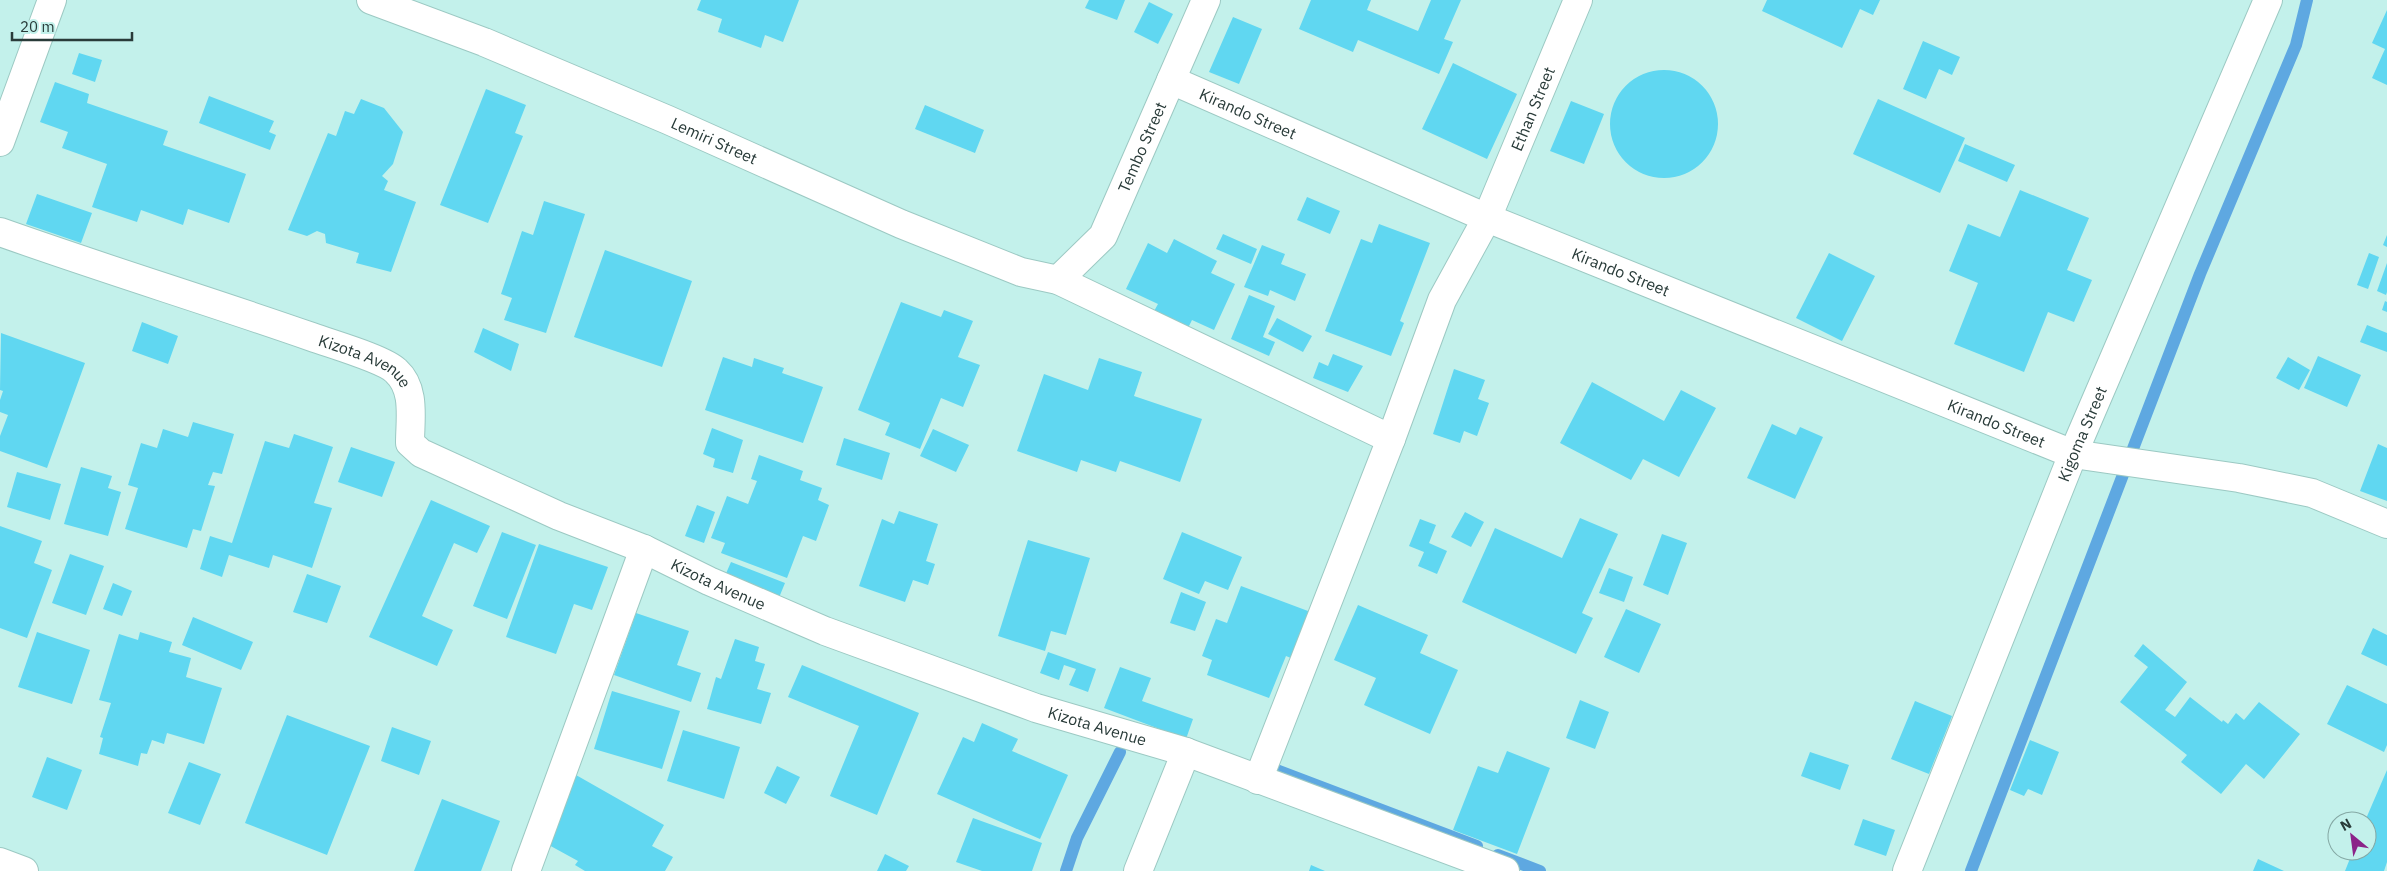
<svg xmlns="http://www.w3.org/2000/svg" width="2387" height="871" viewBox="0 0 2387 871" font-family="'IBM Plex Sans',sans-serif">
<rect width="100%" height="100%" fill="#c3f1eb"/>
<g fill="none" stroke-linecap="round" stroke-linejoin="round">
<path stroke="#5ea8e1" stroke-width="12" d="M 1264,771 L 1274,769 L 1477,846
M 1498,855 L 1540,871
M 1066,871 L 1077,838 L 1120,752
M 1971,871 L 2200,274 L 2296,45 L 2307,0"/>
</g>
<path fill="#60d7f1" d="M 701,0 L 799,0 L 783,42 L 765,35 L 761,48 L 718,32 L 722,19 L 697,10 Z
M 1089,0 L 1125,0 L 1117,20 L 1085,8 Z
M 1311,0 L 1371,0 L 1367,10 L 1418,31 L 1431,0 L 1461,0 L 1444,39 L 1453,42 L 1439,74 L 1358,40 L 1353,52 L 1299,29 Z
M 1767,0 L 1880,0 L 1873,15 L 1860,9 L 1842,48 L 1762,11 Z
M 1149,2 L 1173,14 L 1158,44 L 1134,32 Z
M 2387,10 L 2387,85 L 2372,78 L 2385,49 L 2372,43 Z
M 1233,17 L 1262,29 L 1239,84 L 1209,72 Z
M 1923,41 L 1960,57 L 1952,75 L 1939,69 L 1926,99 L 1903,89 Z
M 79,53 L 102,60 L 95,82 L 72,74 Z
M 1453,63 L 1517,94 L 1487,159 L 1422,129 Z
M1610 124a54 54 0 1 1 108 0a54 54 0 1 1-108 0Z
M 55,82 L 89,94 L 87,103 L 168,131 L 163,145 L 246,174 L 229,223 L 188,209 L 183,225 L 141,210 L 137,222 L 92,207 L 107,164 L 62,148 L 68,132 L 40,122 Z
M 486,89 L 526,105 L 515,133 L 523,136 L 488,223 L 440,205 Z
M 209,96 L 274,121 L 269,132 L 276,135 L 270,150 L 199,123 Z
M 361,99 L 384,108 L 403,132 L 393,164 L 382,176 L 388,181 L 384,190 L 416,202 L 391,272 L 356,263 L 359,253 L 326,243 L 325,234 L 317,231 L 307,236 L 288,230 L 328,133 L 336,136 L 345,111 L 354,114 Z
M 1878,99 L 1965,138 L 1940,193 L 1853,154 Z
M 1571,101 L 1604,114 L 1584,164 L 1550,151 Z
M 925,105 L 984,130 L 975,153 L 915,129 Z
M 1965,144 L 2015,165 L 2007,182 L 1958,161 Z
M 2020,190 L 2089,218 L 2067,270 L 2092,280 L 2074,322 L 2048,312 L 2024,372 L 1954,344 L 1978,283 L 1949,271 L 1968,224 L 2000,237 Z
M 37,194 L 92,213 L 81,243 L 26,224 Z
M 1307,197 L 1340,211 L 1330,234 L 1297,220 Z
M 544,201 L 585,214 L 546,333 L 504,320 L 512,298 L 501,294 L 522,231 L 533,235 Z
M 1379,224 L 1430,243 L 1400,321 L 1404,323 L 1391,356 L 1325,331 L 1361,239 L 1372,243 Z
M 1223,234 L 1257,249 L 1251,264 L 1216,249 Z
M 2387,235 L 2387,247 L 2383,245 Z
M 1174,239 L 1217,261 L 1211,273 L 1235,284 L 1214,330 L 1192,320 L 1187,330 L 1153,313 L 1158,304 L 1126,289 L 1148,243 L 1167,253 Z
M 1262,245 L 1285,254 L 1281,264 L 1306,274 L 1295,301 L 1270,290 L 1268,296 L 1244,287 Z
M 605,250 L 692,281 L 662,367 L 574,337 Z
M 1829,253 L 1875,276 L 1842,341 L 1796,318 Z
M 2369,253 L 2379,257 L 2368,289 L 2357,285 Z
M 2387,263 L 2387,292 L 2386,295 L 2377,291 Z
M 1249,295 L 1275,306 L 1263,337 L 1275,342 L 1269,356 L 1231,339 Z
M 2385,301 L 2387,302 L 2387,312 L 2382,310 Z
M 901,302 L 941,317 L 944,310 L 973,321 L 958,357 L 980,365 L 963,407 L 941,398 L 920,449 L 885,435 L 890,423 L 858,410 Z
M 1277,318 L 1312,336 L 1303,352 L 1268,334 Z
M 142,322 L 178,336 L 168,364 L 132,351 Z
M 2367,325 L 2387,333 L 2387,352 L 2360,342 Z
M 483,328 L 519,344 L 511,371 L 474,352 Z
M 1,333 L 85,363 L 47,468 L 0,451 L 0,436 L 8,415 L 0,412 L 0,400 L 3,391 L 0,390 Z
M 1333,354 L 1363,366 L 1348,392 L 1313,378 L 1319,362 L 1328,366 Z
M 2318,356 L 2361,375 L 2347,407 L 2304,388 Z
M 723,357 L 752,367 L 754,358 L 784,368 L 782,373 L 823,387 L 803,443 L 705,410 Z
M 2288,357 L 2310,370 L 2299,390 L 2276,378 Z
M 1099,358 L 1142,372 L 1134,396 L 1202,419 L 1180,482 L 1120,461 L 1116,472 L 1081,460 L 1077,472 L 1017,451 L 1044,374 L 1088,390 Z
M 1454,369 L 1485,380 L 1478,399 L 1489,403 L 1477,436 L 1464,431 L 1460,443 L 1433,434 Z
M 1592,382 L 1664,421 L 1681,390 L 1716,408 L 1679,477 L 1643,459 L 1631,480 L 1560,443 Z
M 193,422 L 234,434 L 222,474 L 213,472 L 208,485 L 215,486 L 201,531 L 193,529 L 187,548 L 125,529 L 138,488 L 128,485 L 141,443 L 157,448 L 163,429 L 188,437 Z
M 1772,424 L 1796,435 L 1800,427 L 1823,437 L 1795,499 L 1747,478 Z
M 712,428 L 743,440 L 733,473 L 713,467 L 715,459 L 703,454 Z
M 933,429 L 969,445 L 956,472 L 920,456 Z
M 294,434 L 333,447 L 314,503 L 332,508 L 312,568 L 273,555 L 269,568 L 229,555 L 222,577 L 200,569 L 210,536 L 232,543 L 265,441 L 289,448 Z
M 844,438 L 890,453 L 882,480 L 836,465 Z
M 2378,444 L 2387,448 L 2387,501 L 2360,491 Z
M 351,447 L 395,462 L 382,497 L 338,482 Z
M 759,455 L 803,471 L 800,480 L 822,488 L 818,500 L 829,505 L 816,541 L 803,536 L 787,578 L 721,553 L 725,543 L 711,538 L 727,496 L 748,504 L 757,481 L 751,479 Z
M 81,467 L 112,476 L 108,488 L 121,492 L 108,536 L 64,524 Z
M 17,472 L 61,484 L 50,520 L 7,507 Z
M 431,500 L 490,526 L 477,553 L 454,543 L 422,616 L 453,630 L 437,666 L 369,637 Z
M 697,505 L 715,512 L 704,543 L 685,536 Z
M 899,511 L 938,524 L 926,561 L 935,564 L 928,585 L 913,580 L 905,602 L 859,586 L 882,519 L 894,524 Z
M 1465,512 L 1484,522 L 1471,547 L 1451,537 Z
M 1580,518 L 1618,534 L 1582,613 L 1593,618 L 1576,654 L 1462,602 L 1495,528 L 1562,558 Z
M 1420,519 L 1436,525 L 1429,543 L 1447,551 L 1437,574 L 1418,566 L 1424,552 L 1409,546 Z
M 0,526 L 42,541 L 34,563 L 52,570 L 27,638 L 0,628 Z
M 502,532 L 536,545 L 507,619 L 473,606 Z
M 1182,532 L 1242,557 L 1228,590 L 1205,581 L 1199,594 L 1163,579 Z
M 1662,534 L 1687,543 L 1668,595 L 1643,585 Z
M 1028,540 L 1090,558 L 1066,635 L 1051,631 L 1045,651 L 998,636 Z
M 539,544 L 608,567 L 592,610 L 574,604 L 556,654 L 506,637 Z
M 70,554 L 104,566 L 86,615 L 52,603 Z
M 731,562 L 785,583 L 778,600 L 724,578 Z
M 1609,568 L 1633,577 L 1624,602 L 1599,593 Z
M 307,574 L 341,586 L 327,623 L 293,612 Z
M 113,583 L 132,591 L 122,616 L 103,609 Z
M 1241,586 L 1316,614 L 1298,661 L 1286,656 L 1269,698 L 1207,675 L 1212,660 L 1202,656 L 1216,619 L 1227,623 Z
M 1181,592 L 1206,602 L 1195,631 L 1170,623 Z
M 1358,605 L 1428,635 L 1420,653 L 1458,670 L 1430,734 L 1364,705 L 1376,678 L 1334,660 Z
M 1626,609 L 1661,624 L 1639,673 L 1604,657 Z
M 636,613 L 689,631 L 677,665 L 701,673 L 691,702 L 614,675 Z
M 193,617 L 253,642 L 241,670 L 182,645 Z
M 2373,628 L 2387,635 L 2387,666 L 2361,654 Z
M 37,632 L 90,650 L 72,704 L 18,687 Z
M 140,632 L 172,642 L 169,652 L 191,658 L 186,677 L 222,688 L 204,744 L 167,733 L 164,744 L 152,740 L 147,754 L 141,753 L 138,766 L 99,754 L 103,738 L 100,737 L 111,703 L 99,700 L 119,634 L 138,640 Z
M 735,639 L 759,647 L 755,661 L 765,664 L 757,689 L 771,693 L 761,724 L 707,709 L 716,677 L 721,679 Z
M 2143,644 L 2187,682 L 2165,710 L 2175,717 L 2190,697 L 2222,722 L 2223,720 L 2228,724 L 2236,713 L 2244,720 L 2259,702 L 2300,734 L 2264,779 L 2246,764 L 2221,794 L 2181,762 L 2187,755 L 2120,702 L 2148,667 L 2134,656 Z
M 1048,652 L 1096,669 L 1088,692 L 1069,685 L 1076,669 L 1064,665 L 1059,680 L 1040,673 Z
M 802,665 L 919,713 L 877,815 L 830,796 L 859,726 L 788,697 Z
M 1120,667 L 1151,678 L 1142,701 L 1193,719 L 1186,739 L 1104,708 Z
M 2347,685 L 2387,704 L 2387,745 L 2384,752 L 2327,724 Z
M 612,691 L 680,711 L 662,769 L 594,749 Z
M 1580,700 L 1609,712 L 1595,749 L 1566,738 Z
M 1915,701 L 1952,716 L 1929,774 L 1891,759 Z
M 287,715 L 370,746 L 327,855 L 245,823 Z
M 982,723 L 1018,739 L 1012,751 L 1068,775 L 1040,839 L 937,794 L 963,737 L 974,742 Z
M 392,727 L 431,741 L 419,775 L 381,761 Z
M 683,730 L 740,747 L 724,799 L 667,781 Z
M 2030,740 L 2059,752 L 2042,795 L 2028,789 L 2024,796 L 2010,790 Z
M 1507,751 L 1550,768 L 1517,854 L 1453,830 L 1478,766 L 1498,773 Z
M 1810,752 L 1849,765 L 1840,790 L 1801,776 Z
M 47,757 L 82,770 L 67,810 L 32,797 Z
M 189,762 L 221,774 L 200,825 L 168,813 Z
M 777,766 L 800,777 L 786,804 L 764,793 Z
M 2387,770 L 2387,862 L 2384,871 L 2345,871 L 2353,851 L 2367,851 L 2365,821 Z
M 576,775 L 664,825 L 652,846 L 673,857 L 665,871 L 585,871 L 575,865 L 578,861 L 547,844 L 558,824 L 550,819 Z
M 442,799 L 500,821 L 481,871 L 414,871 Z
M 973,818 L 1042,843 L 1032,871 L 982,871 L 956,862 Z
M 1863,819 L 1895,830 L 1886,856 L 1854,845 Z
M 885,854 L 909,866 L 906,871 L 877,871 Z
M 2258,859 L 2284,871 L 2253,871 Z
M 1311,865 L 1325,871 L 1309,871 Z"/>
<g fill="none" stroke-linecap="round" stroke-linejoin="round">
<g stroke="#9cc9c3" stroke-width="30">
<g id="street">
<path id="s1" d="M 371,0 L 484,42 L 668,120 L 901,224 L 1021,272 L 1058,280 L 1391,439 L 1258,780"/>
<path id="s2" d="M 1171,80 L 1487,218 L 2073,454 L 2239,478 L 2312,493 L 2387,524"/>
<path d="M 0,142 L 52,0"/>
<path id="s3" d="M 0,232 C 104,269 209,301 312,337 C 331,344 384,359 396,371 C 416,389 410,419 410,443 L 421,453 L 559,516 L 644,549 L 709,581 L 825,631 L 1036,708 L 1186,752 L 1505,871"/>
<path id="s4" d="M 1058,280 L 1103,236 L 1206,0"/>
<path id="s5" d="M 1391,439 L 1442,300 L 1487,218 L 1578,0"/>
<path d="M 0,862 L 24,871"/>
<path d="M 526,871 L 644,549"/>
<path d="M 1138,871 L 1186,752"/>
<path id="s6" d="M 1907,871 L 2073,454 L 2268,0"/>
</g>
</g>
<use href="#street" stroke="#fff" stroke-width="28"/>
</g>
<g text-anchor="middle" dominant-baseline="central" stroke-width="4.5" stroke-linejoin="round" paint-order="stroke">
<g font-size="16" fill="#293b39" stroke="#c3f1eb">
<text stroke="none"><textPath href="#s5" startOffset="360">Ethan Street</textPath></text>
<text stroke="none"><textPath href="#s2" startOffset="84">Kirando Street</textPath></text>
<text stroke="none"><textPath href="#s1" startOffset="371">Lemiri Street</textPath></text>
<text stroke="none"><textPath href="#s4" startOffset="160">Tembo Street</textPath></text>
<text stroke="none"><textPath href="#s2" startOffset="489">Kirando Street</textPath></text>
<text stroke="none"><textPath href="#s3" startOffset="388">Kizota Avenue</textPath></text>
<text stroke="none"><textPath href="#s2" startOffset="894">Kirando Street</textPath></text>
<text stroke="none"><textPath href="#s6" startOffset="471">Kigoma Street</textPath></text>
<text stroke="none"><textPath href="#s3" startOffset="836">Kizota Avenue</textPath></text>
<text stroke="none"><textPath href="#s3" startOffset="1241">Kizota Avenue</textPath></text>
</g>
</g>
<g transform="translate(2352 836) rotate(331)"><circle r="24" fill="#c3f1eb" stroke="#85a8a4"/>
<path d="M0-4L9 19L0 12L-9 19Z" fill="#8b2389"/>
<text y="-8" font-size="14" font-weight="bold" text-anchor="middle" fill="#293b39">N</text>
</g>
<path d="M12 32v8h120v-8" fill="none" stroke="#293b39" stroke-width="2.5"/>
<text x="20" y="32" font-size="15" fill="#293b39" stroke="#c3f1eb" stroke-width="4" paint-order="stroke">20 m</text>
</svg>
